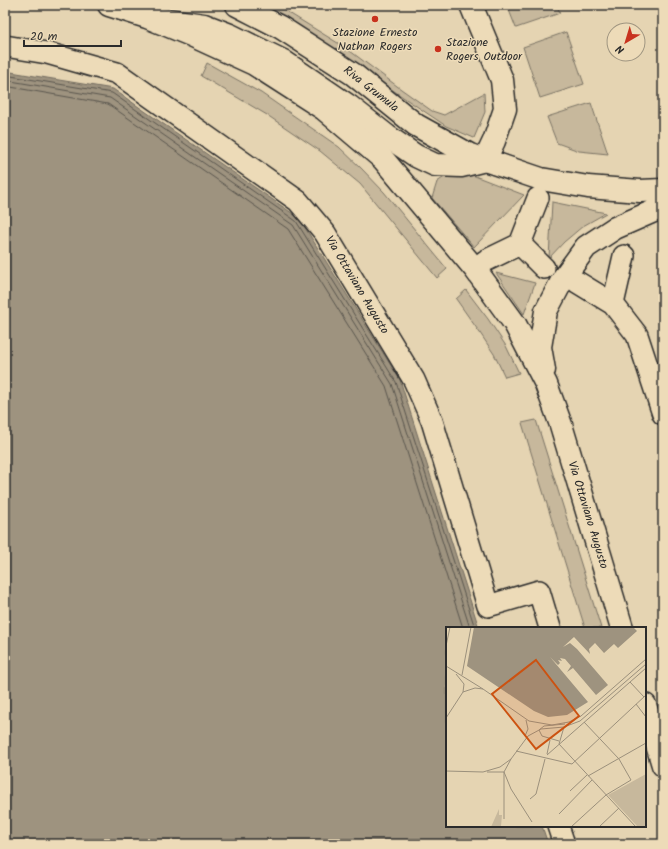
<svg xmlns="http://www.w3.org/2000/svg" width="668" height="849" viewBox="0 0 668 849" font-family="Kalam,sans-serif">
<rect width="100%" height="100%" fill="#e5d4b2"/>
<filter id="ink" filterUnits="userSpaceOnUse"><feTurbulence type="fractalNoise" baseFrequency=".025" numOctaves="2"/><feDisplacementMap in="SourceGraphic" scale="8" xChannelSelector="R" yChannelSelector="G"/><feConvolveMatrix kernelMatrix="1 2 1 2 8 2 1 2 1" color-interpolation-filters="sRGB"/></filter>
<g filter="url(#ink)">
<path fill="#c7b89c" stroke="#797264" d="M 270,5 L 276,5 L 346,48 L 401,89 L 432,111 L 444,115 L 484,93 L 485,112 L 474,138 L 446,126 L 394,91 L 343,54 L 268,8 Z
M 507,5 L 557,5 L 560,13 L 516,28 Z
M 566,32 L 584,84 L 540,98 L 523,47 Z
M 207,63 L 261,93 L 339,147 L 361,168 L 384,192 L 447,269 L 437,278 L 388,218 L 360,184 L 320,151 L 267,115 L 201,76 Z
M 591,103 L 608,154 L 579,151 L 557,143 L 547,117 Z
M 467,173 L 524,195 L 474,247 L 432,198 L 437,182 L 449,174 Z
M 552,202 L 606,213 L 583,226 L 564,242 L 549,258 Z
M 496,273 L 535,283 L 524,314 Z
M 466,290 L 488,319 L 506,346 L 519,373 L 505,377 L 494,354 L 480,333 L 456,299 Z
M 536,420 L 601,628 L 585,628 L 522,423 Z"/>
<path fill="#9e937f" stroke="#70695d" d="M 5,71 L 113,89 L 299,218 L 400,380 L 479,628 L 447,628 L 447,826 L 542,826 L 548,844 L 5,844 Z"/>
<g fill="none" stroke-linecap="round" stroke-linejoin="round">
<path stroke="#59554d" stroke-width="1" d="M 5,75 L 112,93 L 296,221 L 396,382 L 475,628
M 5,80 L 110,98 L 293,225 L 392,384 L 470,628
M 5,86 L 108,104 L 288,229 L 386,386 L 463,628"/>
<g stroke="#2b2b2b" stroke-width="24">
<path id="pedestrian" d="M 5,46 L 47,53 L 117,73 L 298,201 L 325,233 L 414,380 L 432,421 L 488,606 L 539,591 L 550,628
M 520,244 L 544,268
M 485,261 L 520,244 L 538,198
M 577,282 L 613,304 L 637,335 L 663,414
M 613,304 L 624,256
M 558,826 L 564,844"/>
</g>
<g stroke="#2b2b2b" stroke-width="25">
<path id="minor" d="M 162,19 L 204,25 L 230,35 L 283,61 L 349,106 L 387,136 L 416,156 L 435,165 L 461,166 L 485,160 L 494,141 L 505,109 L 502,80 L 471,5"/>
</g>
<g stroke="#2b2b2b" stroke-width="25">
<path id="primary" d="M 109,5 L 147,17 L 191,35 L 254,64 L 324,109 L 383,159 L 475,269 L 515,324 L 546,384 L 561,425 L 622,628
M 237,5 L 280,27 L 353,74 L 416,125 L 470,155 L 541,179 L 588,187 L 640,191 L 663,190
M 544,370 L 540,347 L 546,311 L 564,277 L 586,247 L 615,228 L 663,207
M 645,705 L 663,765"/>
</g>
<use href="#pedestrian" stroke="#eddbb8" stroke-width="21"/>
<use href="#minor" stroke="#eddbb8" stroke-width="22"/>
<use href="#primary" stroke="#eddbb8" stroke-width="22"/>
</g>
</g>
<g fill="#c8321e" stroke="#eddbb8" stroke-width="1.5">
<circle cx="375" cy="19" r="4"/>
<circle cx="438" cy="49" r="4"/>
</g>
<g text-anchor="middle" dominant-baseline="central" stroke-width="3" stroke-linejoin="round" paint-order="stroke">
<g font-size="12" fill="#2b2b2b" stroke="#eddbb8">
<text x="375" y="32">Stazione Ernesto<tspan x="375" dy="14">Nathan Rogers</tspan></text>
<text x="446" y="42" text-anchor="start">Stazione<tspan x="446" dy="14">Rogers Outdoor</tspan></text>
</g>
<g font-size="12" fill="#2b2b2b" stroke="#eddbb8">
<text transform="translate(371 89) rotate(38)">Riva Grumula</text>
<text transform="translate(357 285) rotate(59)">Via Ottaviano Augusto</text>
<text transform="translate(588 515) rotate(73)">Via Ottaviano Augusto</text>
</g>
</g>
<g transform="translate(446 627)">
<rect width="200" height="200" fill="#e5d4b2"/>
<path d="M 200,147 L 200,200 L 192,200 L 162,168 ZM 53,182 L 53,188 L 56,188 L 55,199 L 45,200 Z" fill="#c7b89c"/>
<path d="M 28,0 L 187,0 L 191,4 L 172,21 L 168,17 L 158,26 L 149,16 L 143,22 L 144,27 L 128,10 L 117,20 L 124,16 L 131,22 L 162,58 L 150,68 L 127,41 L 121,45 L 125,39 L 119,32 L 114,31 L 116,34 L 112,33 L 114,36 L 112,38 L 104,30 L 142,75 L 121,88 L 102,90 L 88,84 L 21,39 Z" fill="#9e937f"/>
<path fill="none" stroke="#9b907c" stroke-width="1" d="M 0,19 L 4,0M 0,39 L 37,62M 10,47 L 18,57 L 17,65M 16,48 L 25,0M 184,55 L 198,70M 190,77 L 200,90M 0,91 L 17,65 L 29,61 L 37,62 L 83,94 L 106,98 L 123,95 L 135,89 L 200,32M 118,100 L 113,117 L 190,200M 79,109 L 82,102 L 80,93M 113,114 L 96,109 L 93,103 L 98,99 L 119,97M 70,124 L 126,137 L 200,68M 101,127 L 104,113M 101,128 L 200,41M 0,144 L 37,145 L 54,140 L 65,132 L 82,109 L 95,102 L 118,100 L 134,94 L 200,37M 41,145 L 58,145 L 65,132M 58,145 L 65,162 L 86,195M 142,149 L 200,116M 124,164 L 141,148M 84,172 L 90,167 L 99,132M 113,187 L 146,153M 58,192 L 58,145M 125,200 L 160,168 L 185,153 L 173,132 L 138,95M 153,200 L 173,181"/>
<path fill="#cc5211" fill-opacity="0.15" stroke="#cc5211" stroke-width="2" d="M 90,33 L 133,89 L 90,122 L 46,67 Z"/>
<rect width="200" height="200" fill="none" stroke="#2b2b2b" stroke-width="2"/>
</g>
<rect width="668" height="849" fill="none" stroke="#eddbb8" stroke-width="20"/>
<rect x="10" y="10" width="648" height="829" fill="none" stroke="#2b2b2b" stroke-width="1.5" filter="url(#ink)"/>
<g transform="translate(626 42) rotate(218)"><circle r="19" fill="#eddbb8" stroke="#9f9580"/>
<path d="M0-3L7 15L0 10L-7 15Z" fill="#c8321e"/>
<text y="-6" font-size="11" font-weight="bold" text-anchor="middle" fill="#2b2b2b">N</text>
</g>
<path d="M24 40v6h97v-6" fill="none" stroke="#2b2b2b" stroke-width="2"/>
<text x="30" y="40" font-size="12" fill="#2b2b2b" stroke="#eddbb8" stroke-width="3" paint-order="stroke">20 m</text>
</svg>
